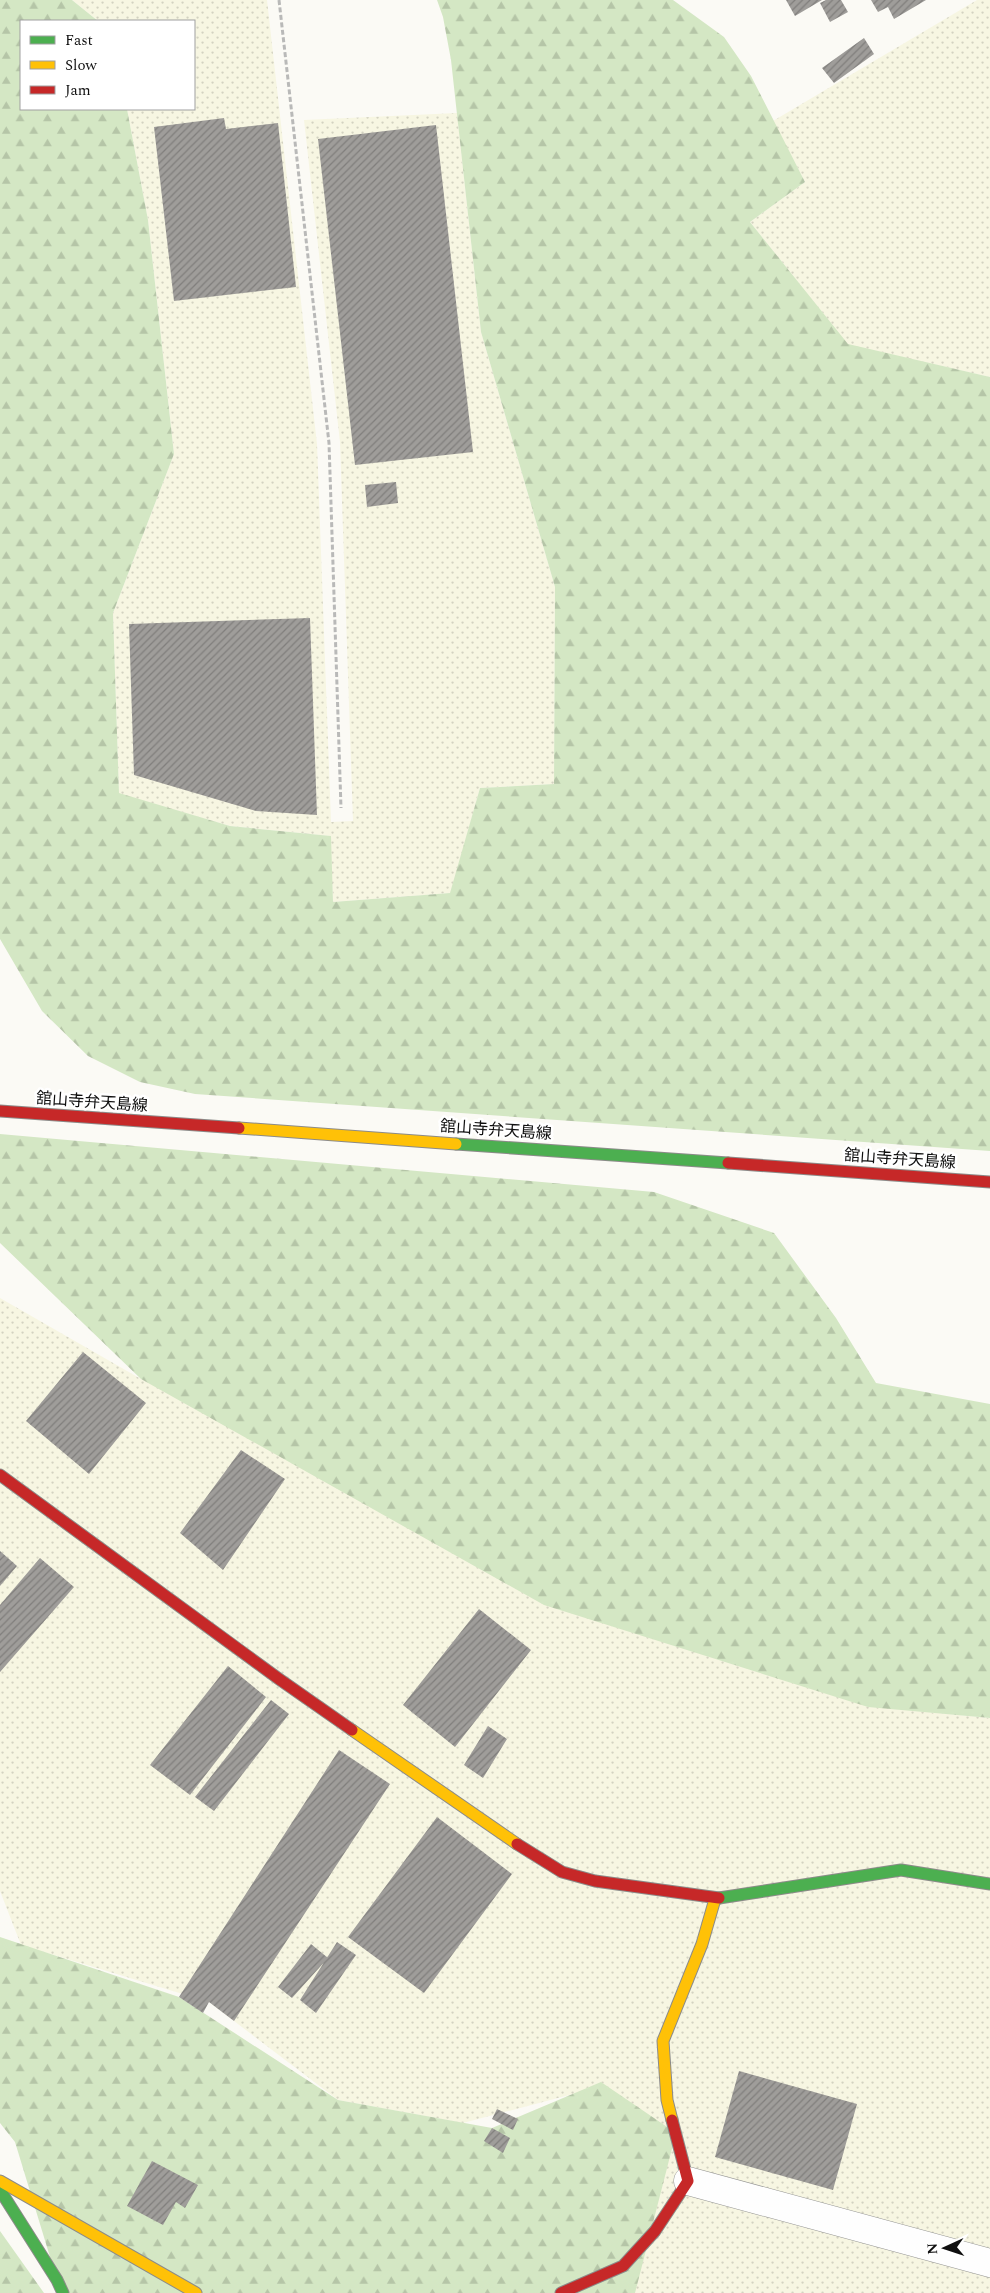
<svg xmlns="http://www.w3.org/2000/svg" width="990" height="2293" viewBox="0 0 990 2293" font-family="Spectral,'Noto Sans JP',serif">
<defs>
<pattern id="farmland-dots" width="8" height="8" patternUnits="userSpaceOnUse" patternTransform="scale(1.25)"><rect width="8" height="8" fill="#f7f6e2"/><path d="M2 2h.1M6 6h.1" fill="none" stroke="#d3d2c1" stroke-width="1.8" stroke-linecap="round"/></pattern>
<pattern id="forest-firs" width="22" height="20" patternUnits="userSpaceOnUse" patternTransform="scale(1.25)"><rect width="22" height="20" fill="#d4e7c4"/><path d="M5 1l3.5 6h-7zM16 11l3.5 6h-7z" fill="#b5c5a7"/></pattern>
<pattern id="building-hatch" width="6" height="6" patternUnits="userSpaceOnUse" patternTransform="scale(1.25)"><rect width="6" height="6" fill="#9f9d9a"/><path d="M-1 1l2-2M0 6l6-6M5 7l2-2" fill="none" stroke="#807e7c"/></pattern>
</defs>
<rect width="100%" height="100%" fill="#fbfaf5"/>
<path fill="url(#farmland-dots)" d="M 72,0 L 267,0 L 317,444 L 331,822 L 353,821 L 340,442 L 304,120 L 457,113 L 481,332 L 555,587 L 554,784 L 480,788 L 451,893 L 333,902 L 330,836 L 230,826 L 119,794 L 113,613 L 174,454 L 148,220 L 127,109 L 194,109 L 194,21 L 98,21 Z
M 977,0 L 990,0 L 990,377 L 848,345 L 750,222 L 805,182 L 773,121 Z
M 0,1298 L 141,1379 L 898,1709 L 990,1718 L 990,2293 L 626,2293 L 573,2094 L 463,2123 L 338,2100 L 209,2002 L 21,1945 L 0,1891 Z"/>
<path fill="url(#forest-firs)" d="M 0,0 L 72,0 L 98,21 L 21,21 L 21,109 L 127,109 L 148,220 L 174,454 L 113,613 L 119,793 L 230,826 L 331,836 L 333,902 L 450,893 L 480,788 L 554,784 L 555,587 L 481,332 L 451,60 L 443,17 L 437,0 L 673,0 L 724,37 L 751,76 L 805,182 L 750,222 L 848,344 L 990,377 L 990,1151 L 195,1094 L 140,1082 L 88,1056 L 42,1011 L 0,939 Z
M 0,1134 L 654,1192 L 774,1233 L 836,1318 L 876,1383 L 990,1404 L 990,1718 L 868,1707 L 544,1605 L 141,1379 L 0,1243 Z
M 0,1937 L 179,1997 L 338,2100 L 492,2128 L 601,2082 L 676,2133 L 635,2293 L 61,2293 L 15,2142 L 0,2123 Z
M 0,2231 L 44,2293 L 0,2293 Z"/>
<path fill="url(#building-hatch)" d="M 786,0 L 822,0 L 795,16 Z
M 826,0 L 841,0 L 848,12 L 830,22 L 820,3 Z
M 871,0 L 926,0 L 894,19 L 888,7 L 878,12 Z
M 864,38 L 874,54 L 834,83 L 822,68 Z
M 224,118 L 226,129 L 278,123 L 296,287 L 174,301 L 154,127 Z
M 436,125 L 473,452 L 355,465 L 318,139 Z
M 396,482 L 398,503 L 367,507 L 365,485 Z
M 310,618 L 317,815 L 256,811 L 134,775 L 129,624 Z
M 83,1352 L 146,1403 L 89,1474 L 26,1421 Z
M 241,1450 L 285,1479 L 223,1570 L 180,1533 Z
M 0,1551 L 17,1566 L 0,1586 Z
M 40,1558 L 74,1587 L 0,1672 L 0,1605 Z
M 479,1609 L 531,1650 L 455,1747 L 403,1705 Z
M 228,1666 L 266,1697 L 190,1795 L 150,1765 Z
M 271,1700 L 289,1714 L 214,1811 L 195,1797 Z
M 488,1726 L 507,1739 L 483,1778 L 464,1765 Z
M 339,1750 L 390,1784 L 234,2021 L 209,2002 L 203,2013 L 179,1997 Z
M 437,1817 L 512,1874 L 424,1993 L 348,1937 Z
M 337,1942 L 356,1955 L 316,2013 L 300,2000 Z
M 311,1944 L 328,1958 L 292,1998 L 278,1987 Z
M 739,2071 L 857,2104 L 833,2190 L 715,2157 Z
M 497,2109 L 518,2119 L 513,2130 L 492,2119 Z
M 492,2128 L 510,2138 L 503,2153 L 484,2141 Z
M 152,2161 L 198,2185 L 185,2208 L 176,2202 L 163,2225 L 127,2206 Z"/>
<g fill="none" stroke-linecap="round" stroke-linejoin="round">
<g stroke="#959593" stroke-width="29">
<path id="street" d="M 688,2181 L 990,2263"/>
</g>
<g stroke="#8c8b89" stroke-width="13">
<path id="fast" d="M 456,1144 L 728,1163
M 719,1898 L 901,1870 L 990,1884
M 0,2190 L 57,2280 L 63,2293"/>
</g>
<g stroke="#8c8b89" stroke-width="13">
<path id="slow" d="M 239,1128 L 456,1144
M 352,1730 L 517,1844
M 672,2120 L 667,2100 L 663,2041 L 702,1944 L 715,1899
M 0,2181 L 196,2293"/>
</g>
<g stroke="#8c8b89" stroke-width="13">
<path id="jam" d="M 0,1111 L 239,1128
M 728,1163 L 990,1182
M 0,1475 L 279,1679 L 352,1730
M 517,1844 L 562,1872 L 595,1881 L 719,1898
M 561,2293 L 623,2266 L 655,2231 L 688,2181 L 672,2120"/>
</g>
<path stroke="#b9b9b8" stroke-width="3" stroke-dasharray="5 2.5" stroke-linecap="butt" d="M 279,0 L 329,443 L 341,808"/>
<use href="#street" stroke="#fefefe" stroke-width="28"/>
<use href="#fast" stroke="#4caf50" stroke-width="11"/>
<use href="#slow" stroke="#ffc107" stroke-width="11"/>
<use href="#jam" stroke="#c62828" stroke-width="11"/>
</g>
<g text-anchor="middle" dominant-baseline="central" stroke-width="5" stroke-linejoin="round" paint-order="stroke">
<g font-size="16" fill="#0f0f0f" stroke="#fff">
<text transform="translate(92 1102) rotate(4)">舘山寺弁天島線</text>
<text transform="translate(496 1130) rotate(4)">舘山寺弁天島線</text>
<text transform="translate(900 1159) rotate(4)">舘山寺弁天島線</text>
</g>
</g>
<rect x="20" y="20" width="175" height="90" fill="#ffffff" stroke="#9f9f9f"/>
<rect x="30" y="36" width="25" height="8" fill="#4caf50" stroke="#9f9f9f"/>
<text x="65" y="45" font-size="15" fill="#0f0f0f">Fast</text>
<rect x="30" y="61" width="25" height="8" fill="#ffc107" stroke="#9f9f9f"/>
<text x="65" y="70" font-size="15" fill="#0f0f0f">Slow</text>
<rect x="30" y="86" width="25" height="8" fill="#c62828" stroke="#9f9f9f"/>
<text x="65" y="95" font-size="15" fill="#0f0f0f">Jam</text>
<g transform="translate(945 2248) rotate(267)" stroke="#ffffff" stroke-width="4" paint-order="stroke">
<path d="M0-4L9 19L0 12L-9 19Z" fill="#0f0f0f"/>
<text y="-8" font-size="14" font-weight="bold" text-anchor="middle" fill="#0f0f0f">N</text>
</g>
</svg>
